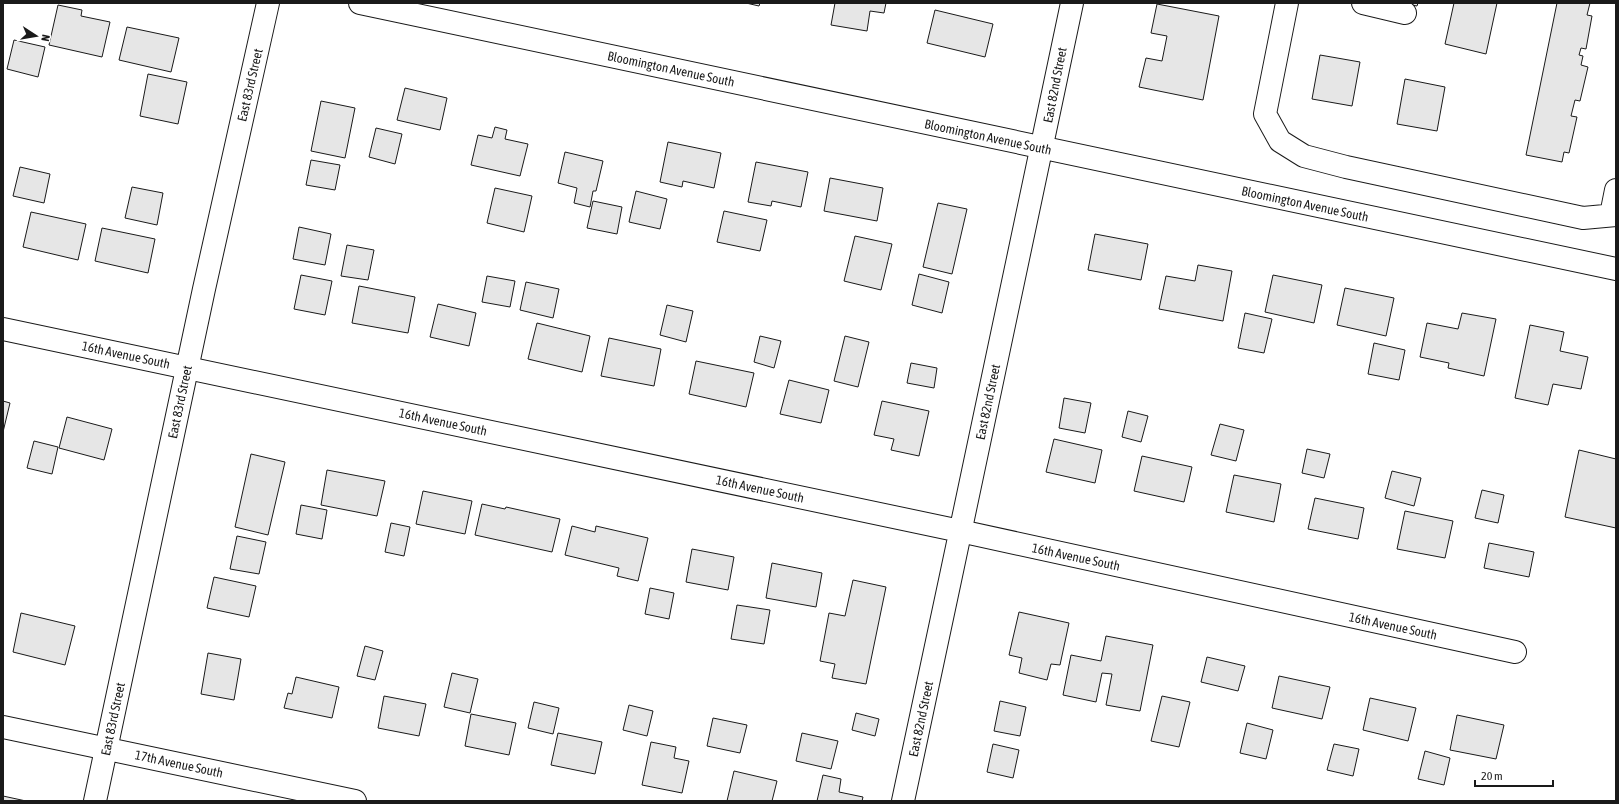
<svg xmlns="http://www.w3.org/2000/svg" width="1619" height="804" viewBox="0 0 1619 804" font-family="'Asap Condensed',sans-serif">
<rect width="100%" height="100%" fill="#fff"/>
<path fill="#e6e6e6" stroke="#1a1a1a" d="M 746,3 L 760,3 L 759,6 Z
M 835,3 L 886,3 L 884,13 L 870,11 L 867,31 L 831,25 Z
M 1403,3 L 1418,3 L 1417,6 Z
M 1454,3 L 1497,3 L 1486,54 L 1445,44 Z
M 1557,3 L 1590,3 L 1587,15 L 1592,16 L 1586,49 L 1581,48 L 1579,55 L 1583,56 L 1581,65 L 1588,67 L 1580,101 L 1575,100 L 1571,116 L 1577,117 L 1569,153 L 1564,152 L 1562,162 L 1526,155 Z
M 1157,4 L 1219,16 L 1203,100 L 1139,87 L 1146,58 L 1162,61 L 1167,36 L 1151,33 Z
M 58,5 L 82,10 L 81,16 L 110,22 L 102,57 L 49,45 Z
M 935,10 L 993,24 L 985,57 L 927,43 Z
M 127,27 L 179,38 L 171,72 L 119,60 Z
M 14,40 L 45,47 L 38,77 L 7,69 Z
M 1320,55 L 1360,62 L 1352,106 L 1312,99 Z
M 148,74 L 187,82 L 178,124 L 140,116 Z
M 1405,79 L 1445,87 L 1437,131 L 1397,124 Z
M 405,88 L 447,98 L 440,130 L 397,120 Z
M 321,101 L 355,108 L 345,158 L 311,151 Z
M 495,127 L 507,130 L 505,139 L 528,144 L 520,176 L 471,165 L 478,135 L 492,138 Z
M 376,128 L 402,134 L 395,164 L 369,157 Z
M 668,142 L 721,153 L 714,188 L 683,181 L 682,187 L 660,182 Z
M 565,152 L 603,161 L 596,191 L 593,191 L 590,207 L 574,203 L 577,188 L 558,183 Z
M 311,160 L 340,165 L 335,190 L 306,185 Z
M 756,162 L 808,172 L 801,207 L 772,201 L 771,206 L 748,202 Z
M 20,167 L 50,174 L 44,203 L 13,196 Z
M 830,178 L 883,188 L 877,221 L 824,211 Z
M 132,187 L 163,193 L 157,225 L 125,218 Z
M 495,188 L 532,196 L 524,232 L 487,223 Z
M 636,191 L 667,199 L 660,229 L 629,222 Z
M 593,201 L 622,207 L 617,234 L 587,228 Z
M 938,203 L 967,209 L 952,274 L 923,267 Z
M 724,211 L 767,220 L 760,251 L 717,242 Z
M 31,212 L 86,224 L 78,260 L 23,247 Z
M 299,227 L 331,234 L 325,265 L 293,259 Z
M 102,228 L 155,239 L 148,273 L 95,261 Z
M 1095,234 L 1148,244 L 1141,280 L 1088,270 Z
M 855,236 L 892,244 L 881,290 L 844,281 Z
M 347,245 L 374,250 L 368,280 L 341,276 Z
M 1198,265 L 1232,271 L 1223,321 L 1159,309 L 1166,276 L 1195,281 Z
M 919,274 L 949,282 L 942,313 L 912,305 Z
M 301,275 L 332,281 L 325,315 L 294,309 Z
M 1273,275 L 1322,285 L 1314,323 L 1265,312 Z
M 487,276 L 515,281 L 510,307 L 482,302 Z
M 526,282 L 559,289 L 553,318 L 520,310 Z
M 359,286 L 415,297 L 408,333 L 352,323 Z
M 1345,288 L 1394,298 L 1386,336 L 1337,325 Z
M 438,304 L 476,313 L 469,346 L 430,337 Z
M 667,305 L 693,311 L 686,342 L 660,335 Z
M 1245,313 L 1272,319 L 1264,353 L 1238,348 Z
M 1462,313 L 1496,319 L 1484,376 L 1448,368 L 1449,363 L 1420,357 L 1427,323 L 1458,329 Z
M 537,323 L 590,336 L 582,372 L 528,359 Z
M 1530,325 L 1564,332 L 1560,351 L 1588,357 L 1581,389 L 1553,384 L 1548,405 L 1515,398 Z
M 760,336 L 781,341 L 774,368 L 754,362 Z
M 845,336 L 869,342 L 858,387 L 834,381 Z
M 609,338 L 661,349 L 654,386 L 601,376 Z
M 1374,343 L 1405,350 L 1399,380 L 1368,374 Z
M 696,361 L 754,373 L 746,407 L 689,394 Z
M 911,363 L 937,368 L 934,388 L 907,383 Z
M 789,380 L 829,390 L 821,423 L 780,414 Z
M 1064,398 L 1091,403 L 1085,433 L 1059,428 Z
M 3,401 L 10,403 L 3,432 Z
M 882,401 L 929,411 L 919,456 L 891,450 L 894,439 L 874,435 Z
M 1128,411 L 1148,416 L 1141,442 L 1122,437 Z
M 67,417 L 112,429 L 104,460 L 59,448 Z
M 1220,424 L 1244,430 L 1236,461 L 1211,455 Z
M 1054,439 L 1102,450 L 1095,483 L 1046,472 Z
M 34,441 L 58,447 L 52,474 L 27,468 Z
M 1307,449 L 1330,454 L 1324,478 L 1302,473 Z
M 1579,450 L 1616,459 L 1616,528 L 1565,517 Z
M 251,454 L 285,462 L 268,535 L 235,527 Z
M 1142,456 L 1192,467 L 1184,502 L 1134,491 Z
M 327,470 L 385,481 L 377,516 L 321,505 Z
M 1392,471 L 1421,478 L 1414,506 L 1385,498 Z
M 1234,475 L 1281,484 L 1274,522 L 1226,512 Z
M 1482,490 L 1504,495 L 1498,523 L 1475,518 Z
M 423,491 L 472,501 L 465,534 L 416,524 Z
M 1315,498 L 1364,508 L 1358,539 L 1308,529 Z
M 482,504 L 505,509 L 506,507 L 560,519 L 552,552 L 475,535 Z
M 301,505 L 327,510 L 322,539 L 296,534 Z
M 1405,511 L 1453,521 L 1445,558 L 1397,549 Z
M 391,523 L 410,527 L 404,556 L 385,552 Z
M 572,526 L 595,532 L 596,526 L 648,538 L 638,581 L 617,576 L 619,568 L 565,555 Z
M 237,536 L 266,542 L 259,574 L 230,569 Z
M 1489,543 L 1534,552 L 1529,577 L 1484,568 Z
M 692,549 L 734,557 L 728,590 L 686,582 Z
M 772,563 L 822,573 L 816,607 L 766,598 Z
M 214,577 L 256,586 L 249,617 L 207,608 Z
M 853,580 L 886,587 L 866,684 L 832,678 L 835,664 L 820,661 L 829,613 L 845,616 Z
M 650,588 L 674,593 L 669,619 L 645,614 Z
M 737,605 L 770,610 L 764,644 L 731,639 Z
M 1019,612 L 1069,623 L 1060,665 L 1051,664 L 1047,680 L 1019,673 L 1022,658 L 1009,655 Z
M 21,613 L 75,626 L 65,665 L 13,652 Z
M 1106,636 L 1153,645 L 1140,711 L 1106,705 L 1112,674 L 1102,673 L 1096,702 L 1063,695 L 1071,655 L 1101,661 Z
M 365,646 L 383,651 L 375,680 L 357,676 Z
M 208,653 L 241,659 L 234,700 L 201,694 Z
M 1207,657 L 1245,666 L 1238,691 L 1201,682 Z
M 452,673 L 478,679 L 470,713 L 444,707 Z
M 1279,676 L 1330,687 L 1322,719 L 1272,708 Z
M 296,677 L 339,687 L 332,718 L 284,708 L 288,693 L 292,694 Z
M 384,696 L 426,704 L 419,736 L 378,728 Z
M 1162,696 L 1190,702 L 1179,747 L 1151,741 Z
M 1370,698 L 1416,708 L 1408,741 L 1363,730 Z
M 1000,701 L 1026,707 L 1020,736 L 994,731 Z
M 534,702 L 559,708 L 553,734 L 528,728 Z
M 629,705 L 653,711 L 647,736 L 623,730 Z
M 856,713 L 879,719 L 875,736 L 852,730 Z
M 471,714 L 516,723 L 509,755 L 465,746 Z
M 1457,715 L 1504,725 L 1496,759 L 1450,750 Z
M 713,718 L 747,725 L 740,753 L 707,746 Z
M 1247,723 L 1273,730 L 1266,759 L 1240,753 Z
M 558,733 L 602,742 L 595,774 L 551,765 Z
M 802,733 L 838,741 L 831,769 L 796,761 Z
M 651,742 L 676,747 L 674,758 L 689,761 L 682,793 L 642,785 Z
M 993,744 L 1019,750 L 1013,778 L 987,772 Z
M 1334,744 L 1359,749 L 1353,776 L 1327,770 Z
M 1425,751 L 1450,758 L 1444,785 L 1418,779 Z
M 734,771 L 777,781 L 772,801 L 727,801 Z
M 823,775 L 841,779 L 839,792 L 863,797 L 862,801 L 817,801 Z
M 3,796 L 26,801 L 3,801 Z"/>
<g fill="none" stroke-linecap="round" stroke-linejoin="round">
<g stroke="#1a1a1a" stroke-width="24">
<path id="minor" d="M 360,3 L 1616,269
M 1287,3 L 1265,114 L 1280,141 L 1304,156 L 1346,167 L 1583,218 L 1616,215
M 1363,3 L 1405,13
M 1611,215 L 1616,190
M 3,329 L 960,531 L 1515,652
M 3,727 L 355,801
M 95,801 L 204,289 L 268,3
M 903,801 C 959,535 1018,270 1072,3"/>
</g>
<use href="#minor" stroke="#fff" stroke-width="22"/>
</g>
<g text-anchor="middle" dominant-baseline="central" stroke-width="3" stroke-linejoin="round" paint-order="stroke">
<g font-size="13" fill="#1a1a1a" stroke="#fff">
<text transform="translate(671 69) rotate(12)">Bloomington Avenue South</text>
<text transform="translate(250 85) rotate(-77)">East 83rd Street</text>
<text transform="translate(1055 85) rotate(-79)">East 82nd Street</text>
<text transform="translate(988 137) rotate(12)">Bloomington Avenue South</text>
<text transform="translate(1305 204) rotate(12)">Bloomington Avenue South</text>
<text transform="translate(126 355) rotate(12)">16th Avenue South</text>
<text transform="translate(180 402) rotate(-78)">East 83rd Street</text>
<text transform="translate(988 402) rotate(-78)">East 82nd Street</text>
<text transform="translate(443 422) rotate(12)">16th Avenue South</text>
<text transform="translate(760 489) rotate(12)">16th Avenue South</text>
<text transform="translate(1076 557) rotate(12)">16th Avenue South</text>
<text transform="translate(1393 626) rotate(12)">16th Avenue South</text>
<text transform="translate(113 719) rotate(-78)">East 83rd Street</text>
<text transform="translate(921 719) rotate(-78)">East 82nd Street</text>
<text transform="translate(179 764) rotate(12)">17th Avenue South</text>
</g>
</g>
<rect width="1619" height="804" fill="none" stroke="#1a1a1a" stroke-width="8"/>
<g transform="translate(36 36) rotate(102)" stroke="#ffffff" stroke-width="3" paint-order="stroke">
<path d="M0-3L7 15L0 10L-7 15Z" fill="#1a1a1a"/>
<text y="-6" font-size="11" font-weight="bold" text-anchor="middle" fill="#1a1a1a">N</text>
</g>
<path d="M1475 780v6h78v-6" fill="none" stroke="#1a1a1a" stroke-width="2"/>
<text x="1481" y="780" font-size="12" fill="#1a1a1a" stroke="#ffffff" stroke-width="3" paint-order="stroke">20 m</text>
</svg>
